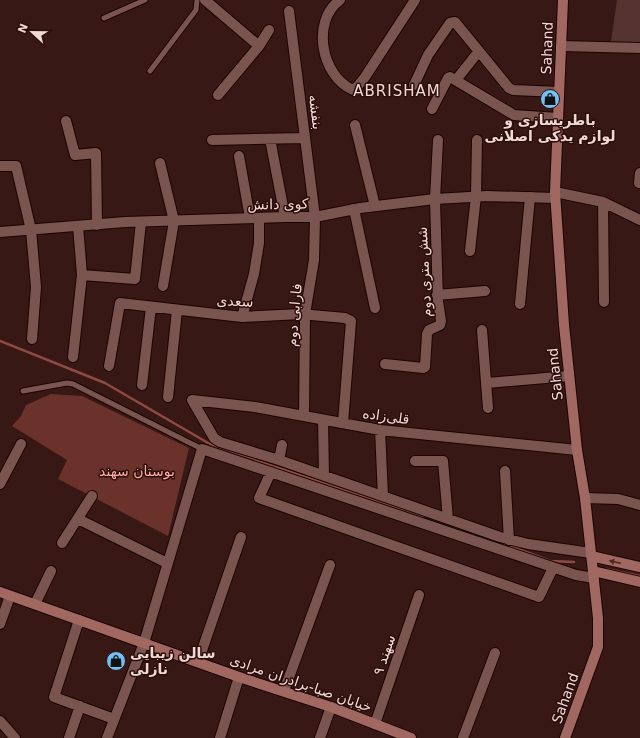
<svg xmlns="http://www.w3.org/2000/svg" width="640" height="738" viewBox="0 0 640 738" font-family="'DejaVu Sans','Noto Naskh Arabic',sans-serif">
<rect width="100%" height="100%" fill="#371814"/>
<path fill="#6a322b" d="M 51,394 L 82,396 L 189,448 L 168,536 L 58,479 L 67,460 L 12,426 L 21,416 L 26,405 Z"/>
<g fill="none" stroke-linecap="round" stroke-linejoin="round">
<path stroke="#8f4b43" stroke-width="2.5" d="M 0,341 L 105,383 L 215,447 L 423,516
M 500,542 L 550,561 L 574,562
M 606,569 L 640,576"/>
</g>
<path fill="#55342f" d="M 617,0 L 640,0 L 640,43 L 610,48 Z"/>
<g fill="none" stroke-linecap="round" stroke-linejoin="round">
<g stroke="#1c0302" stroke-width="7">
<path id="service" d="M 104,18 L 145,0
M 150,71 L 196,10 L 197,0
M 23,391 L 67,383 L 73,384 L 202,449"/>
</g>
<g stroke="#1c0302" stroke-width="12">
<path id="minor" d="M 205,0 L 259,46
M 340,0 C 311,21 321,76 353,90 L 357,87 L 365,77 L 415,0
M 289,11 L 315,217 L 314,260 L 305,314 L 304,416
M 561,46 L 640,48
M 456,80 L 479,51
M 414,85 L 428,55 L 450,23 L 455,22 L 509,88 L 513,90 L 559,92
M 218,95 L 259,46 L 269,30
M 432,109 L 448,78 L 450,77 L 514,115 L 558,118
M 66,121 L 75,155 L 96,153 L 97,225
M 355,125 L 375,206
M 270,139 L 285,217
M 212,140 L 305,138
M 239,156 L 250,218
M 160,163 L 174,221 L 163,286
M 0,166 L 16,166 L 31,230 L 36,287 L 32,339
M 639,183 L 640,173
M 555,192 L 603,202 L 640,220
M 603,202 L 604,302
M 354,209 L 375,308
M 470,251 L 476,196 L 477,140
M 82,275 L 135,279 L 141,222
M 437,295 L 485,291
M 520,304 L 530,197
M 242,317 L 254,274 L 259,243 L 259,218
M 482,330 L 488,408
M 73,357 L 82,275 L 78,226
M 385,364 L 423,368 L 425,367 L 427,334 L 429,330 L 440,325 L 441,321 L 438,301 L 435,199 L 438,140
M 109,366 L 120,303 L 242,317 L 300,314 L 345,318 L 351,321 L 343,423
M 487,383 L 569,376
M 142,385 L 151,307
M 168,397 L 177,310
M 192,400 L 214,438 L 220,442 L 279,460 L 500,537 L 528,544 L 591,553
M 192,400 L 255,407 L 380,430 L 577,450
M 323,420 L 324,476
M 380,430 L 383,496
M 279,460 L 282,445
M 415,461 L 443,461 L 448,519
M 505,471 L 509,540
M 271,472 L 259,498 L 539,597 L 553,568
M 0,484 L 21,444
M 585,498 L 618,499 L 640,505
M 78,519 L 167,563
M 62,543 L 92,496
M 35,604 L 51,571
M 79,620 L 54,697 L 114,719
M 0,624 L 10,596
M 144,643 L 202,449 L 576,575 L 594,578
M 198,662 L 241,537
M 284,691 L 330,565
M 0,721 L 15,738
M 375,724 L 419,595
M 69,738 L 80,706
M 220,738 L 239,677
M 320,738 L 331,707
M 463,738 L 495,653"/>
</g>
<g stroke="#1c0302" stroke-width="12">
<path id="tertiary" d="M 0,232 L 125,222 L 285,217 L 315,217 L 360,208 L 435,199 L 487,196 L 555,198
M 107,738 L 144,643"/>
</g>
<g stroke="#1c0302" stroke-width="12">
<path id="secondary" d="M 563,0 L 555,192 L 564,325 L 577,450 L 585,498 L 598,618 L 598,647 L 565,738
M 591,556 L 640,567
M 593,571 L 640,582
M 0,592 L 239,677 L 331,707 L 411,738"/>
</g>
<use href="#service" stroke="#7a5550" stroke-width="5"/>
<use href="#minor" stroke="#7a5550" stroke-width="10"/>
<use href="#tertiary" stroke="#7a5550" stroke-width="10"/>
<use href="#secondary" stroke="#a06860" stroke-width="10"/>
</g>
<defs><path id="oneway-solid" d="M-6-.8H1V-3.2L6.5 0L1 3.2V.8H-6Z"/></defs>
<use fill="#4f2925" href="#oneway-solid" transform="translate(615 562) rotate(-167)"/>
<defs>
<g id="shop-disc" transform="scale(1)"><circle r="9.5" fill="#71c1f5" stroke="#2c0e0b"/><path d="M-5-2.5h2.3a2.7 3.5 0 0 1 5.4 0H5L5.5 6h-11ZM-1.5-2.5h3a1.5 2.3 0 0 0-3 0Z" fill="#111"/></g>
</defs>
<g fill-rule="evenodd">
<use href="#shop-disc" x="550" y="99"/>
<use href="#shop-disc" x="116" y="661"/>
</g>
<g text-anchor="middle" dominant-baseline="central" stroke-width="3" stroke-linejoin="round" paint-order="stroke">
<g font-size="14" fill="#efd9d5" stroke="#2c0e0b">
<text transform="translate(547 48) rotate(-88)">Sahand</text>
<text transform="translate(316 112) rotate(83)">بنفشه</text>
<text transform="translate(278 204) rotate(-1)">کوی دانش</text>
<text transform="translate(424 272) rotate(-93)">شش متری دوم</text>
<text transform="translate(235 301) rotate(3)">سعدی</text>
<text transform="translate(294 315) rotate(-85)">فارابی دوم</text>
<text transform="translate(555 374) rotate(-96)">Sahand</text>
<text transform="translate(386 416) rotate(8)">قلی‌زاده</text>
<text transform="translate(384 655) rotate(-71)">سهند ۹</text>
<text transform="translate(301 683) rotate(19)">خیابان صبا-برادران مرادی</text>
<text transform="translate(565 698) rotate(-70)">Sahand</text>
</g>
<g font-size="14" font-weight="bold" fill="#efd9d5" stroke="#2c0e0b">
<text x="550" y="120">باطریسازی و<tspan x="550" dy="16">لوازم یدکی اصلانی</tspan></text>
<text x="130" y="653" text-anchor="start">سالن زیبایی<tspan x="130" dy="16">نازلی</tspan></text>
</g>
<g font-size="14" fill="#feada1" stroke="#2c0e0b">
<text x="137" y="471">بوستان سهند</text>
</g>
<g font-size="15" letter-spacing="1" fill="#efd9d5" stroke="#2c0e0b">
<text x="397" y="91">ABRISHAM</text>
</g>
</g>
<g transform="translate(32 32) rotate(292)" stroke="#2c0e0b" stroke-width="3" paint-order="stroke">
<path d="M0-3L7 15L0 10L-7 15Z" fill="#efd9d5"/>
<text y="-6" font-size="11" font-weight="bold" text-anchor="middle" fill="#efd9d5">N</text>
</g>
</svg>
